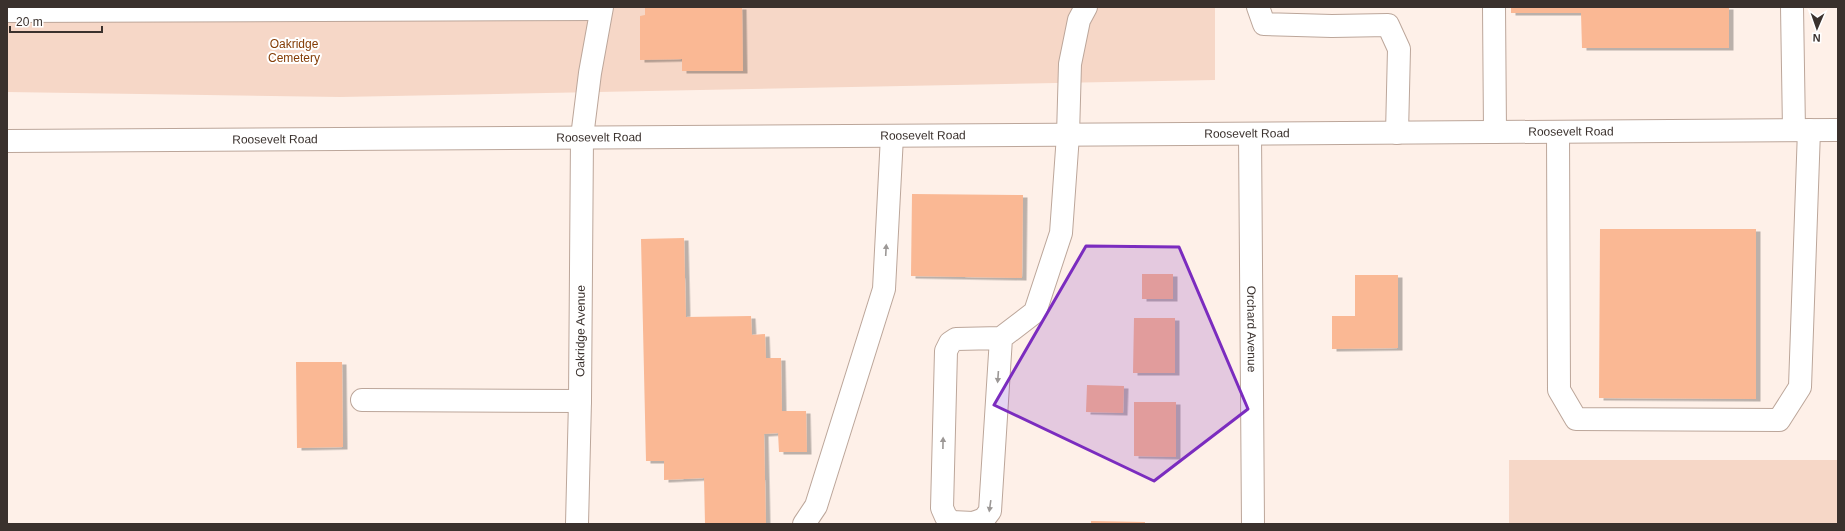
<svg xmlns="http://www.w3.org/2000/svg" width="1845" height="531" viewBox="0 0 1845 531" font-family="Arial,sans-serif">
<defs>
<filter id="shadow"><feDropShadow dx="4.5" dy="2.5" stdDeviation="0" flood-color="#0004"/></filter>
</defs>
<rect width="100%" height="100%" fill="#fef0e8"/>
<path fill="#f6d7c7" d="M 7,7 L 1215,7 L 1215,80 L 340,97 L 7,92 Z
M 1509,460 L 1838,460 L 1838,524 L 1509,524 Z"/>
<path fill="#fab894" filter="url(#shadow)" d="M 645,7 L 742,7 L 743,71 L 682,71 L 682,59 L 640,60 L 640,16 L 645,15 Z
M 1511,7 L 1729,7 L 1729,48 L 1582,48 L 1581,13 L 1511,13 Z
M 912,194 L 1023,195 L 1022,278 L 911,276 Z
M 1600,229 L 1756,229 L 1756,399 L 1599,398 Z
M 684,238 L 686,317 L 751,316 L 752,335 L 765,334 L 766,358 L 781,358 L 782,411 L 806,411 L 807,452 L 779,452 L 778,433 L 764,434 L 766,524 L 705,524 L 704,478 L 664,480 L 664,461 L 646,461 L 641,239 Z
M 1142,274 L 1173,274 L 1173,299 L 1142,299 Z
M 1355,275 L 1398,275 L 1398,348 L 1332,349 L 1332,316 L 1355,316 Z
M 1134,318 L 1175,318 L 1175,373 L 1133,373 Z
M 296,362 L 342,362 L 343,447 L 297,448 Z
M 1087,385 L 1124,386 L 1123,413 L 1086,412 Z
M 1134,402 L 1176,402 L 1176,457 L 1134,456 Z
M 1091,521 L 1145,522 L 1145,524 L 1091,524 Z"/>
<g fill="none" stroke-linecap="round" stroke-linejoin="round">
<g stroke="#bca69a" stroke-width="24">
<g id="minor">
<path d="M 1258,7 L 1264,24 L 1332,26 L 1388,25 L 1399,49 L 1397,133"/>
<path d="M 1494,7 L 1495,132"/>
<path d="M 1792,7 L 1794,130"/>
<path d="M 7,11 L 601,9"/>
<path d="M 1558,132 L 1559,390 L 1576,419 L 1779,420 L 1800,387 L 1809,130"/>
<path id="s1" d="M 1250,134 L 1253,524"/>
<path d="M 1001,338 L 990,511 L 984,519 L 973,523 L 952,522 L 946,517 L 942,508 L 946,351 L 950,343 L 956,339 L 1001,338 L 1035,312 L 1061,233 L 1068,135 L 1070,64 L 1079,20 L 1086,7"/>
<path d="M 362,400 L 580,401"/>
<path id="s2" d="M 577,524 L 580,401 L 582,137 L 590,73 L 602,7"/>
<path d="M 804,524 L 816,506 L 884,289 L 892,136"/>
</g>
</g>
<g stroke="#bca69a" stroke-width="24">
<g id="major">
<path id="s3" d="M 7,141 L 1838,130"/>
</g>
</g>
<use href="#minor" stroke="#fff" stroke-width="22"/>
<use href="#major" stroke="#fff" stroke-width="22"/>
</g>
<defs><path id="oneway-solid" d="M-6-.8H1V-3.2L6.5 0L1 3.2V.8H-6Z"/></defs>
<g fill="#9c9896">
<use href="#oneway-solid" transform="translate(886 250) rotate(-87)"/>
<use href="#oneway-solid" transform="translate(998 377) rotate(94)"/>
<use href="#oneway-solid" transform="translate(943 443) rotate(-89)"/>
<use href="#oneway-solid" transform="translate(990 506) rotate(98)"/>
</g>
<path fill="#7b2cbf" fill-opacity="0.2" stroke="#7b2cbf" stroke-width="3" stroke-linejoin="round" d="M 1086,246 L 1179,247 L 1248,409 L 1154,481 L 994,405 Z"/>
<g text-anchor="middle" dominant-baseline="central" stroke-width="4" stroke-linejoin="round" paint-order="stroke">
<g font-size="12" fill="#843d06" stroke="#fff">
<text x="294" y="44">Oakridge<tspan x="294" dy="14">Cemetery</tspan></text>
</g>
<g font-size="12" fill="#3a312d" stroke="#fff">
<text stroke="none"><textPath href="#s3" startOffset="1564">Roosevelt Road</textPath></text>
<text stroke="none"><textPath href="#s3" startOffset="1240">Roosevelt Road</textPath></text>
<text stroke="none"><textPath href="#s3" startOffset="916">Roosevelt Road</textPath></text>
<text stroke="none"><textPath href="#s3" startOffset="592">Roosevelt Road</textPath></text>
<text stroke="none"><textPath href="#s3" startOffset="268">Roosevelt Road</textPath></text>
<text stroke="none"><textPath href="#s1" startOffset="195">Orchard Avenue</textPath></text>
<text stroke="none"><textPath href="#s2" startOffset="193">Oakridge Avenue</textPath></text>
</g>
</g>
<rect width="1845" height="531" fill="none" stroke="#3a312d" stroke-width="16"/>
<g transform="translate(1817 28) rotate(182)" stroke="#ffffff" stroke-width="3" paint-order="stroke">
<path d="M0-3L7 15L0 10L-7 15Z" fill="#3a312d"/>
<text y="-6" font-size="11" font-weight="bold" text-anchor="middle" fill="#3a312d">N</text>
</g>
<path d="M10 26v6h92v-6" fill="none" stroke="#3a312d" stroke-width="2"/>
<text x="16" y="26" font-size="12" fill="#3a312d" stroke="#ffffff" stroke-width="3" paint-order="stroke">20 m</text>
</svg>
